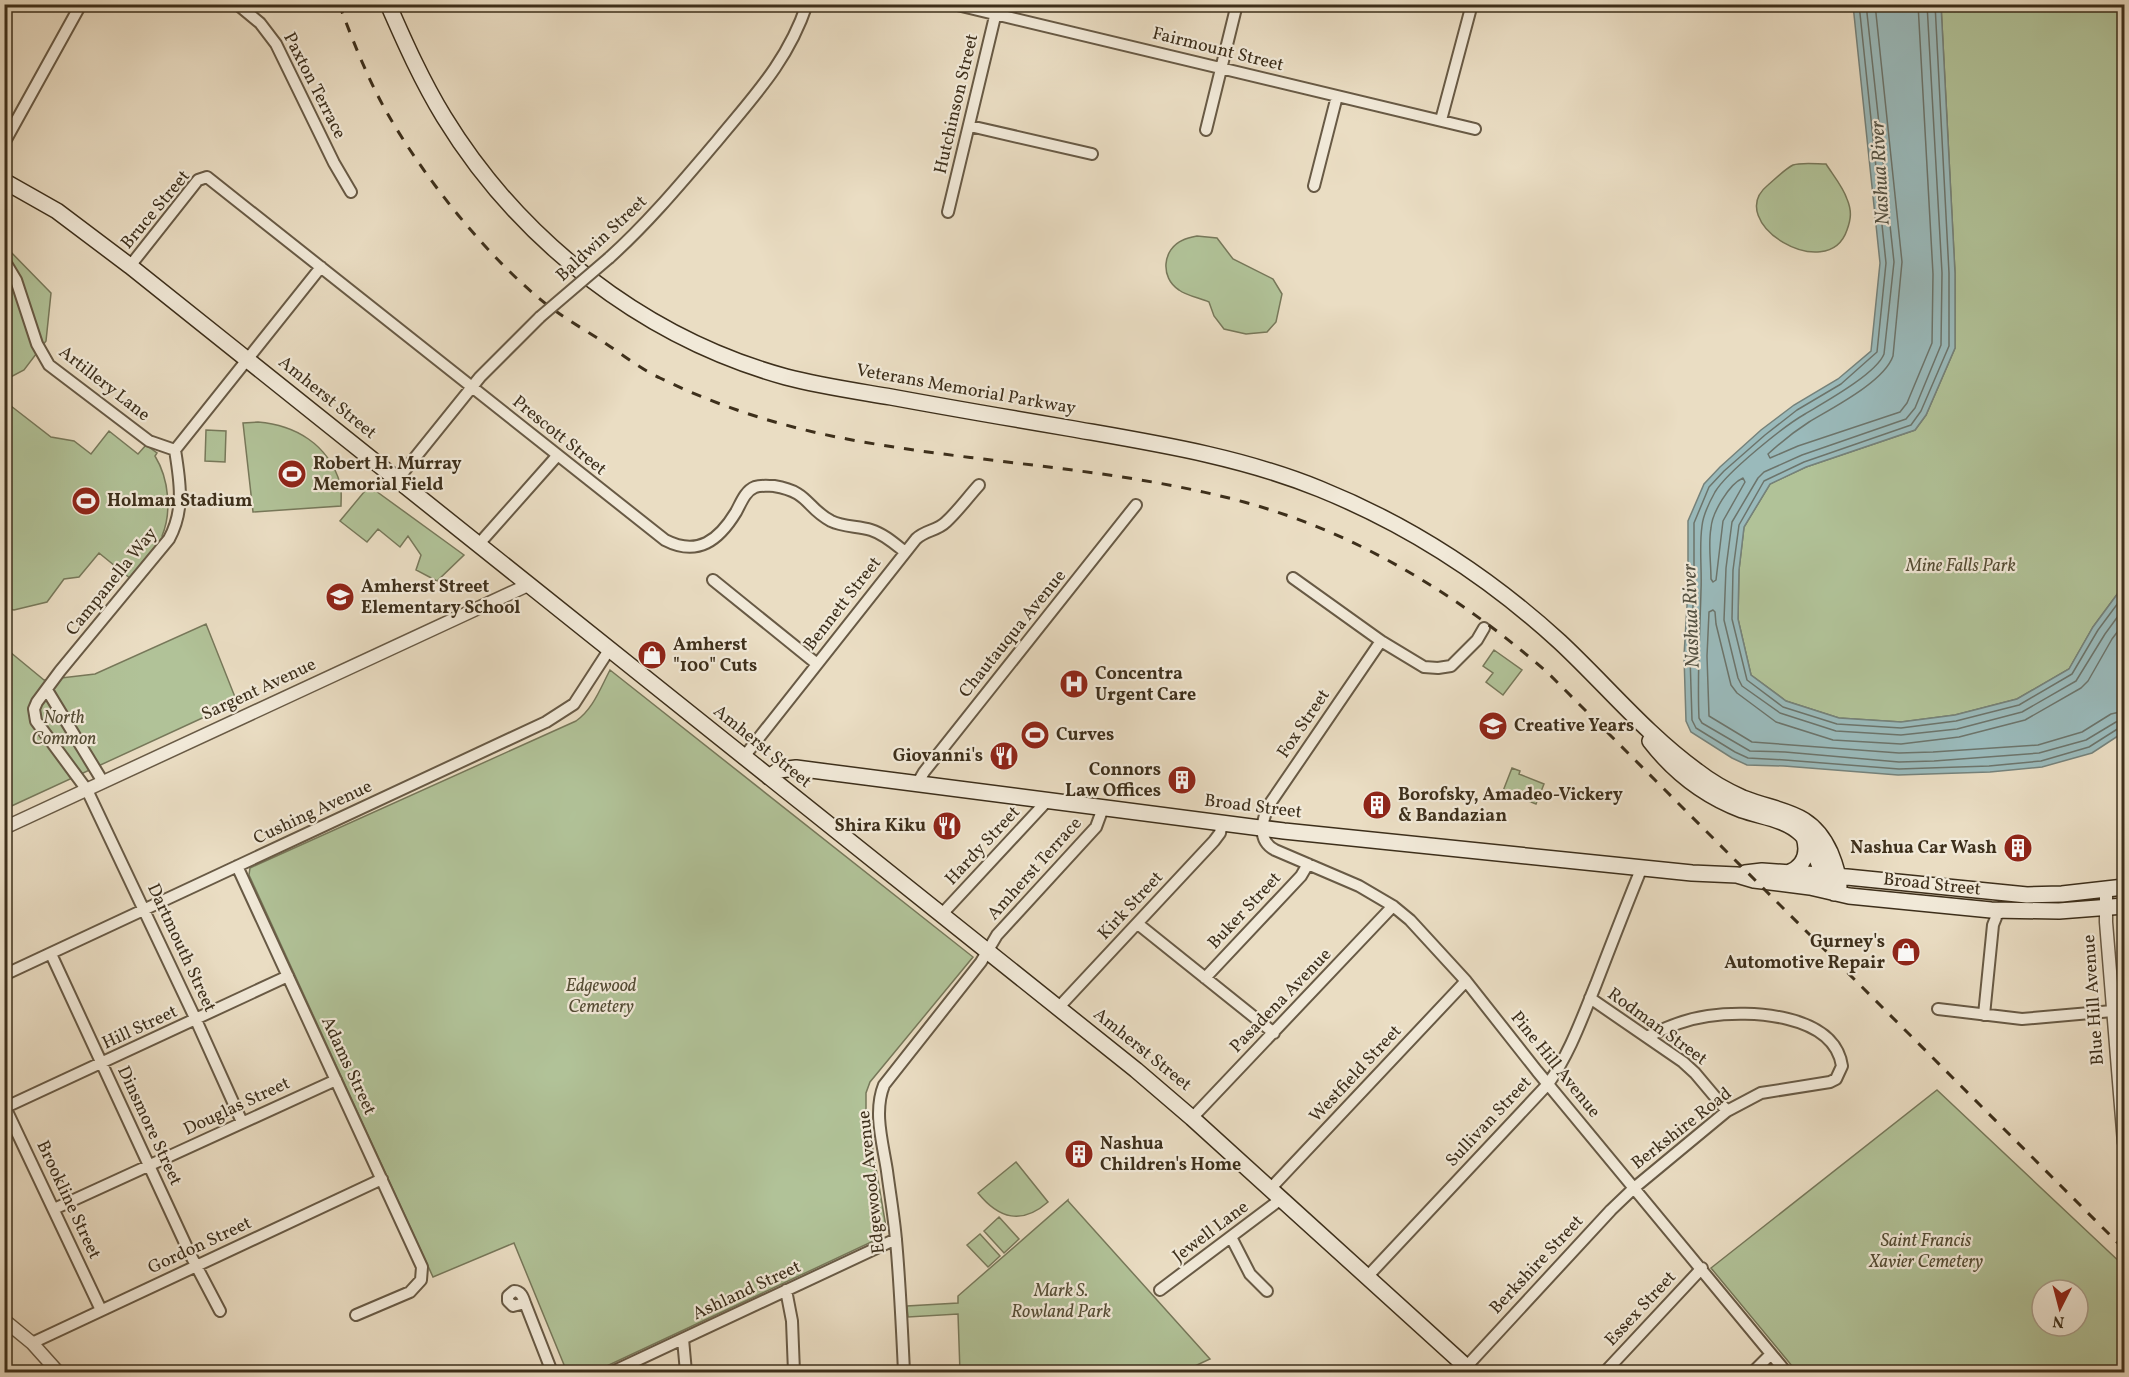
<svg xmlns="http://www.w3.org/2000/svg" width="2129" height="1377" viewBox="0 0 2129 1377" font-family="Vollkorn,serif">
<rect width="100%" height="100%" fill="#eaddc3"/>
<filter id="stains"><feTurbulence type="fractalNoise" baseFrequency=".00333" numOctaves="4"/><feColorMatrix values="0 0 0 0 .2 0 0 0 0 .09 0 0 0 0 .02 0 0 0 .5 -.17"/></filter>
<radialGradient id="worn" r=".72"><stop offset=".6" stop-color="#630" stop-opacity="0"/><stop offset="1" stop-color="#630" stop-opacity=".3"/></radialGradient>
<path fill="#b1c298" stroke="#77785a" stroke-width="1.5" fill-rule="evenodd" d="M 1941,5 L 2124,5 L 2124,585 L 2093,627 L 2069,669 L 2017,699 L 1955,715 L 1901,722 L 1839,718 L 1786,701 L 1751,675 L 1738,619 L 1739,570 L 1744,527 L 1770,484 L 1806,467 L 1915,430 L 1926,415 L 1955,348 L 1955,273 Z
M 1826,164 C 1833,175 1843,187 1847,199 C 1852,211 1851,219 1847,230 C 1828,286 1722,222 1768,185 C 1775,179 1785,169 1793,165 C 1802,162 1817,164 1826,164 Z
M 1197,236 L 1217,238 L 1233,259 L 1273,279 L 1282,294 L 1276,322 L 1267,332 L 1246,334 L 1224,329 L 1214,316 L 1209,302 C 1200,298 1187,296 1179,290 C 1160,278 1162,249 1183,240 C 1187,238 1192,237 1197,236 Z
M 5,246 L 51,293 L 46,341 L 24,370 L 5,380 Z
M 11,406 L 51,437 L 74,441 L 91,454 L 109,431 L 138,454 L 146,445 L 157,453 L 155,456 C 169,479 172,512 162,536 L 164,538 L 131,579 L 99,553 L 79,577 L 64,579 L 47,602 L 14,610 L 5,608 L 4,409 L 7,410 Z
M 258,422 C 295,425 328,444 340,483 C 342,490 341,499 341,506 L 253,512 L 243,423 Z
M 206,430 L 226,431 L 225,462 L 205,461 Z
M 369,486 L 464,555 L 437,581 L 416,570 L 421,555 L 408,536 L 400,547 L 378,529 L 367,542 L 340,521 Z
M 206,624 L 237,702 L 5,809 L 4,647 L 44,680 L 95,674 Z
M 1494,650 L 1522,670 L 1503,695 L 1486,682 L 1493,673 L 1483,666 Z
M 610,670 L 973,957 L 870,1082 L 866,1093 L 866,1109 L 886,1227 L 882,1237 L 594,1372 L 567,1372 L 514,1243 L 433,1277 L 249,875 L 250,868 L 576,721 C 593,709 600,689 610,670 Z
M 1512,768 L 1520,771 L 1519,774 L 1544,784 L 1536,804 L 1503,791 Z
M 1937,1090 L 2124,1266 L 2124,1372 L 1797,1372 L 1711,1268 ZM 2042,1290 L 2078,1290 L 2078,1326 L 2042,1326 Z
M 1016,1162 L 1048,1202 C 1022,1225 999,1219 978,1193 Z
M 1068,1200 L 1068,1201 L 1210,1359 L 1182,1372 L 960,1372 L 958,1314 L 908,1317 L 907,1306 L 958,1303 L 958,1296 Z
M 999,1217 L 1019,1239 L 1004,1253 L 984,1231 Z
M 980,1234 L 1000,1256 L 988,1267 L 967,1245 Z"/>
<path fill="#9ababb" stroke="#75827b" stroke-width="1.5" d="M 1853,5 L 1941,5 L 1955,273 L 1955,348 L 1926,415 L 1915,430 L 1806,467 L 1770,484 L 1744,527 L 1739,570 L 1738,619 L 1751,675 L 1786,701 L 1839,718 L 1901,722 L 1955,715 L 2017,699 L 2069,669 L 2093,627 L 2124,585 L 2124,732 L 2092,753 L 2042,767 L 1990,772 L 1898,775 L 1784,766 L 1747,765 L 1732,758 L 1691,732 L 1686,721 L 1684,656 L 1688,589 L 1688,521 L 1704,484 L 1720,467 L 1761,430 L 1794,405 L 1838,379 L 1871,351 L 1880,263 Z"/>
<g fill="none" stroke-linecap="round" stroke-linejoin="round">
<path stroke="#6c746b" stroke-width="1.5" d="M 1859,4 L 1886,263 L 1877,352 L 1841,384 L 1797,410 L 1765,435 L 1724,471 L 1709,487 L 1694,523 L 1694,589 L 1690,656 L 1692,720 L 1696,728 L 1735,752 L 1748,758 L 1785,760 L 1899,769 L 1989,766 L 2041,761 L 2089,747 L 2119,728 L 2124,728
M 1866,4 L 1894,262 L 1884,354 C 1876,374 1825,402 1805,414 C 1784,426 1727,472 1715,492 C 1710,501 1703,516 1702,526 C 1699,547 1702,569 1701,590 C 1700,633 1697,675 1699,718 L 1702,723 L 1750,751 L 1785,752 L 1899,762 L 1934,761 L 2039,753 L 2086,740 L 2116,722 L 2124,720
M 1875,4 L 1902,262 L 1893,356 C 1884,382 1832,408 1809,422 C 1795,431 1780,443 1768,454 L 1770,458 L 1798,446 L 1900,412 L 1907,403 L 1932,343 L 1933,274 L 1918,4
M 1927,4 L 1942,273 L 1941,345 L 1915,408 L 1906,419 L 1802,455 L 1764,472 L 1758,478 L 1732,522 L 1726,568 L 1724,620 L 1738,678 L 1742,686 L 1780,713 L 1836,731 L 1901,735 L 1957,729 L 2022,712 L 2076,681 L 2105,634 L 2124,608
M 1935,4 L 1949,273 L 1949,346 L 1921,411 L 1911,425 L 1804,462 L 1764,481 L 1739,525 L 1733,570 L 1732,619 L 1747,680 L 1783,707 L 1837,724 L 1901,728 L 1956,721 L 2019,705 L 2072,674 L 2098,630 L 2124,595
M 1743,478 L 1745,482 L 1723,521 L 1716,580 L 1713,582 L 1711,579 C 1711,562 1708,544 1711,528 C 1712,513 1729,484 1743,478 Z
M 2124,623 L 2112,639 L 2088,681 L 2081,688 L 2025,720 L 1959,737 L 1901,744 L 1833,740 L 1776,722 L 1737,693 L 1731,685 L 1716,624 L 1715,612 L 1713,610 L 1709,612 L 1707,656 L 1709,716 L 1752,742 L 1899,753 L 1933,752 L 2038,745 L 2082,732 L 2111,714 L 2124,711"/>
<g stroke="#685a45" stroke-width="14">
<path id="minor" d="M 237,4 L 260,23 L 276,44 L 334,163 L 351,192
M 953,4 L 1475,129
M 1441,120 L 1472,4
M 970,126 L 1092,154
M 1206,130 L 1237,4
M 4,143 L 81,4
M 1314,186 L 1337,96
M 948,212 L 998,4
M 609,258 C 649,222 682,182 717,141 C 754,96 788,61 807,4
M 4,260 L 16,280 L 37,344 L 49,365 L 149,441 L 175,450
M 130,266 L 198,180 L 207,177 L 665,540 C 698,557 719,540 736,512 C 741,503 745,491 755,487 C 761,485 768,486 774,486 C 810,492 805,507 831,521 C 843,527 858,526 871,530 C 884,534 895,544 905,552
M 175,450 C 180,481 185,510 169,539 L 60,671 L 37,702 L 34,709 L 36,721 L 87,790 L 196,1020 L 242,1122
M 175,450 L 321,267
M 397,480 L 480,377 L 540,317
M 478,545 L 557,456
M 1293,578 L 1381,641 L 1424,667 L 1438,668 L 1451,666 L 1477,640 L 1484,628
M 713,580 L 817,664
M 1381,641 L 1271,802 C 1262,818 1256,840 1275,850 L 1359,886 L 1393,906 L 1410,920 L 1466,981 L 1537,1071 L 1786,1372
M 47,690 L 103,782
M 743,758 L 916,539 C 925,530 937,531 946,522 C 958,511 968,497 979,485
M 917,784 L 924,772 L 1136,505
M 237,866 L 422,1267 L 421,1280 L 410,1292 L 356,1315
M 942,914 L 1047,801
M 1138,924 L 1274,1033
M 51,954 L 190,1254 L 220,1311
M 4,975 L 546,722 L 574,704 L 609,650
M 1205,978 L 1301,876 L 1308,864
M 1590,998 L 1683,1062 L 1695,1073 L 1727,1111
M 1059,1007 L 1214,841 L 1220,833 L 1222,823
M 1938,1009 L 2022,1019 L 2124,1010
M 1984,1015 L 1993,925 L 1997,915 L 2002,911
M 4,1105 L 101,1310
M 6,1107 L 288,976
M 1192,1118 L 1393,906
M 1270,1189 L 1466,981
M 54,1209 L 336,1080
M 1231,1237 L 1250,1274 L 1267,1291
M 1367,1277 L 1548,1084 C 1570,1053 1582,1018 1596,984 C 1611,945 1626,906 1642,867
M 786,1290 L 792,1321 L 794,1372
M 1160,1290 L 1281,1199
M 525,1303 L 513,1306 L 508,1301 L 508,1296 L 514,1291 C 521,1291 523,1297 525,1303 L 552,1372
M 683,1339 L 686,1372
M 32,1343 L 382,1179
M 1466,1367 L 1611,1210 L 1634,1188 L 1727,1111 L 1761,1093 L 1830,1082 L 1836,1079 L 1842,1066 C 1834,1013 1749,1010 1708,1016 C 1687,1019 1666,1027 1647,1037
M 612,1372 L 896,1239
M 904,1372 C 902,1328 900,1284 896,1240 C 894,1217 890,1194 887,1171 C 883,1144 873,1112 884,1085 L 981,962 L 997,935 L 1096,827 L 1103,808
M 1605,1372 L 1702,1268
M 1753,1372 L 1771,1354"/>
</g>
<g stroke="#685a45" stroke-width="15">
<path id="tertiary" d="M 4,828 L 528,585
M 2106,889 L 2106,922 L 2124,1143
M 4,1320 L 32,1343 L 58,1372"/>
</g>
<g stroke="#3d2f1b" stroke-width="18">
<path id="secondary" d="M 388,4 C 405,43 422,81 444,117 C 520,241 644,338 786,377 C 820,386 856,391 891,397 C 950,408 1009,418 1068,428 C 1153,443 1239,456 1320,489 C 1409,525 1489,577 1560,642 C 1606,685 1646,734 1697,771 C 1711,782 1727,791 1743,798 C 1781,813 1811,810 1830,852 C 1835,864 1839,875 1839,887 L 1834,893
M 4,181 L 57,211 L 130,266 L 1136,1070 L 1192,1118 L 1472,1372
M 1650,741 C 1674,772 1705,796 1742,810 C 1762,817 1786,819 1801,834 C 1815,848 1820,866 1826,884
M 769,777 L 779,770 L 796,768 L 1284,831 L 1692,873 L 1737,875 L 1754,880 L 1810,887 L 1849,896 L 1991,910 L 2059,911 L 2124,906
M 1745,873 L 1762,871 L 1847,877 L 2027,895 L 2062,894 L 2124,887
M 1788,873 C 1804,867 1809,853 1804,837"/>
</g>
<use href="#minor" stroke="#f1e9d8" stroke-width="10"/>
<use href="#tertiary" stroke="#f1e9d8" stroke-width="12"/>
<use href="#secondary" stroke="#f1e9d8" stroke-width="15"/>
<path stroke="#3d2f1b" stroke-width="3" stroke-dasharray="10 10" stroke-linecap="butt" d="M 339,4 C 353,41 367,77 386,111 C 424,178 489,260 550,307 C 567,320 587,331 605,343 C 623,355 641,369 660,378 C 719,407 783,427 847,439 C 979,464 1115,467 1244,502 C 1358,533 1460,596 1548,673 L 2124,1249"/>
<g stroke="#685a45" stroke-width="14" stroke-linecap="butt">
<path id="minor-bridge" d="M 540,317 L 609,258"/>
</g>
<use href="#minor-bridge" stroke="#f1e9d8" stroke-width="10"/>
</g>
<defs>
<g id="stadium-disc" transform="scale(1.5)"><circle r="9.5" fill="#8f2418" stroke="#f1e9d8"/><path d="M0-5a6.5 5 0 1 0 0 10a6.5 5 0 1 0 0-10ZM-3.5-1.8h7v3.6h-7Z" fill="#fff"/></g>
<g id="school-disc" transform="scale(1.5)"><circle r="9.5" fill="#8f2418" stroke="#f1e9d8"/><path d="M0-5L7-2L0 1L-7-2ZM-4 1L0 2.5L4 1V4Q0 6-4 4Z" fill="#fff"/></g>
<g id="shop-disc" transform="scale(1.5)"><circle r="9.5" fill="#8f2418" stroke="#f1e9d8"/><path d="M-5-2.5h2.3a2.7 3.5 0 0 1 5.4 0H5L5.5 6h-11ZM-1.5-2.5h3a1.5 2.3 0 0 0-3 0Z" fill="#fff"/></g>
<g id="hospital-disc" transform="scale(1.5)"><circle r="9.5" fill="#8f2418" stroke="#f1e9d8"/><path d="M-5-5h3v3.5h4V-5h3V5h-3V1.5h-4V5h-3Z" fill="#fff"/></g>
<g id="restaurant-disc" transform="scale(1.5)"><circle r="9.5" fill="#8f2418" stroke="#f1e9d8"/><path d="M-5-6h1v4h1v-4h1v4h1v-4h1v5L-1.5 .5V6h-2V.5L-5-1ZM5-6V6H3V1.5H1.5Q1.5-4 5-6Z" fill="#fff"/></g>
<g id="building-disc" transform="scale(1.5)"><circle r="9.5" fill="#8f2418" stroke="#f1e9d8"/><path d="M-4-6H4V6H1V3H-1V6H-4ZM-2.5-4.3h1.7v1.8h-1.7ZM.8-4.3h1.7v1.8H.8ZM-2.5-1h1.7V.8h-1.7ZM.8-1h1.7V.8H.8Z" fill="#fff"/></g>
</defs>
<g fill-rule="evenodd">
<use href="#stadium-disc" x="292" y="474"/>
<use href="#stadium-disc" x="86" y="501"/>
<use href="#school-disc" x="340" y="597"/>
<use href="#shop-disc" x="652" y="655"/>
<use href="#hospital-disc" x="1074" y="684"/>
<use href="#school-disc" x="1493" y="726"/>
<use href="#stadium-disc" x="1035" y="735"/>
<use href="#restaurant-disc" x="1004" y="756"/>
<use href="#building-disc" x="1182" y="780"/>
<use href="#building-disc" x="1377" y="805"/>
<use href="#restaurant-disc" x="947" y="826"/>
<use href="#building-disc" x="2018" y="848"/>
<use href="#shop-disc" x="1906" y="952"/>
<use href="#building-disc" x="1079" y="1154"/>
</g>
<g text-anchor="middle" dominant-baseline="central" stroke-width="4.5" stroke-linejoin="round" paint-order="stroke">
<g font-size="18" fill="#3d2f1b" stroke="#f1e9d8">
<text transform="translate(1218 50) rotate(14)">Fairmount Street</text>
<text transform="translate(314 86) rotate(63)">Paxton Terrace</text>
<text transform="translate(957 104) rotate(-77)">Hutchinson Street</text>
<text transform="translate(156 210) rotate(-50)">Bruce Street</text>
<text transform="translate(602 239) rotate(-43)">Baldwin Street</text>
<text transform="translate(104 384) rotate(38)">Artillery Lane</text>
<text transform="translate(966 390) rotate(10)">Veterans Memorial Parkway</text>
<text transform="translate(327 398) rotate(39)">Amherst Street</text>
<text transform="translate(559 436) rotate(39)">Prescott Street</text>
<text transform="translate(112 582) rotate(-51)">Campanella Way</text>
<text transform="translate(843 604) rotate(-52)">Bennett Street</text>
<text transform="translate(1013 634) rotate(-51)">Chautauqua Avenue</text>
<text transform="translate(259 690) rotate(-25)">Sargent Avenue</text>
<text transform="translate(1304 724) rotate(-56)">Fox Street</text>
<text transform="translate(762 747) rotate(39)">Amherst Street</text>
<text transform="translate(1253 807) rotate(7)">Broad Street</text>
<text transform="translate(313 813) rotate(-25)">Cushing Avenue</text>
<text transform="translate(983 846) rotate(-47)">Hardy Street</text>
<text transform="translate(1035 869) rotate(-48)">Amherst Terrace</text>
<text transform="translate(1932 885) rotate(6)">Broad Street</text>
<text transform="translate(1131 906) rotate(-47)">Kirk Street</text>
<text transform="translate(1245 911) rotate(-47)">Buker Street</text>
<text transform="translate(181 948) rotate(65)">Dartmouth Street</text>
<text transform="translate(2094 1000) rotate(-94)">Blue Hill Avenue</text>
<text transform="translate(1281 1001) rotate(-46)">Pasadena Avenue</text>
<text transform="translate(1657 1027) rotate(36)">Rodman Street</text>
<text transform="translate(140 1028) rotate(-25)">Hill Street</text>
<text transform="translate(1142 1050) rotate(39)">Amherst Street</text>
<text transform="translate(1555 1065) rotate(51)">Pine Hill Avenue</text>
<text transform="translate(348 1066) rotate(65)">Adams Street</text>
<text transform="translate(1356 1074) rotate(-47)">Westfield Street</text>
<text transform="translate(237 1107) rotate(-25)">Douglas Street</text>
<text transform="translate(1489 1122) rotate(-47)">Sullivan Street</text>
<text transform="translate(149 1126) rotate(65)">Dinsmore Street</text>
<text transform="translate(1682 1129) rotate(-38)">Berkshire Road</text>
<text transform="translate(872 1182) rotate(-96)">Edgewood Avenue</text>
<text transform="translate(68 1200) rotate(65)">Brookline Street</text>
<text transform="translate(1211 1232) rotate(-37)">Jewell Lane</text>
<text transform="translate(200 1246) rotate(-25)">Gordon Street</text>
<text transform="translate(1537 1265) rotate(-47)">Berkshire Street</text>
<text transform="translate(747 1291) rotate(-25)">Ashland Street</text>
<text transform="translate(1641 1309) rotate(-47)">Essex Street</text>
</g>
<g font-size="18" font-weight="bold" fill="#3d2f1b" stroke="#f1e9d8" text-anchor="start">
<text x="313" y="464">Robert H. Murray<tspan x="313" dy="21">Memorial Field</tspan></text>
<text x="107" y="501">Holman Stadium</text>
<text x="361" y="587">Amherst Street<tspan x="361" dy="21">Elementary School</tspan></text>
<text x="673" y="645">Amherst<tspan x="673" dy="21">"100" Cuts</tspan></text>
<text x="1095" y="674">Concentra<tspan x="1095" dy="21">Urgent Care</tspan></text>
<text x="1514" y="726">Creative Years</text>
<text x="1056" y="735">Curves</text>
<text x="983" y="756" text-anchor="end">Giovanni's</text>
<text x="1161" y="770" text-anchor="end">Connors<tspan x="1161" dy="21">Law Offices</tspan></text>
<text x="1398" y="795">Borofsky, Amadeo-Vickery<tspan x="1398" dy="21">&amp; Bandazian</tspan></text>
<text x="926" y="826" text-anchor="end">Shira Kiku</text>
<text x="1997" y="848" text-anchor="end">Nashua Car Wash</text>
<text x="1885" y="942" text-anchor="end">Gurney's<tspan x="1885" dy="21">Automotive Repair</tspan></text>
<text x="1100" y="1144">Nashua<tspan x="1100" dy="21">Children's Home</tspan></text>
</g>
<g font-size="18" font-style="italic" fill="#544c34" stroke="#f1e9d8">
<text x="1961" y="566">Mine Falls Park</text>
<text x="64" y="718">North<tspan x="64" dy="21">Common</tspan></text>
<text x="601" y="986">Edgewood<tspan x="601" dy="21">Cemetery</tspan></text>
<text x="1926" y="1241">Saint Francis<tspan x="1926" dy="21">Xavier Cemetery</tspan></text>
<text x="1061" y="1291">Mark S.<tspan x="1061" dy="21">Rowland Park</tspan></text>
</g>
<g font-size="20" font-style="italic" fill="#545243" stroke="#f1e9d8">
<text transform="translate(1881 173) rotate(-93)">Nashua River</text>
<text transform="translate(1692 616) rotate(-92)">Nashua River</text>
</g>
</g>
<rect width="2129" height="1377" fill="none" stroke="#eaddc3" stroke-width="24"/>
<rect x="6" y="6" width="2117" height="1365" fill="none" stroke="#3d2f1b" stroke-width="3"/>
<rect x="12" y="12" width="2105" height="1353" fill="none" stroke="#3d2f1b" stroke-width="1.5"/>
<g transform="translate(2060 1308) rotate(186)"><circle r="28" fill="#f1e9d8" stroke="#a99f8c" stroke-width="1.5"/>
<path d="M0-4.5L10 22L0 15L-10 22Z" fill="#8f2418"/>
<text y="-9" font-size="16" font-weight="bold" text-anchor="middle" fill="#3d2f1b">N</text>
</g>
<rect width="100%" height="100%" filter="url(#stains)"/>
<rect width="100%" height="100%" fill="url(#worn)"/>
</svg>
